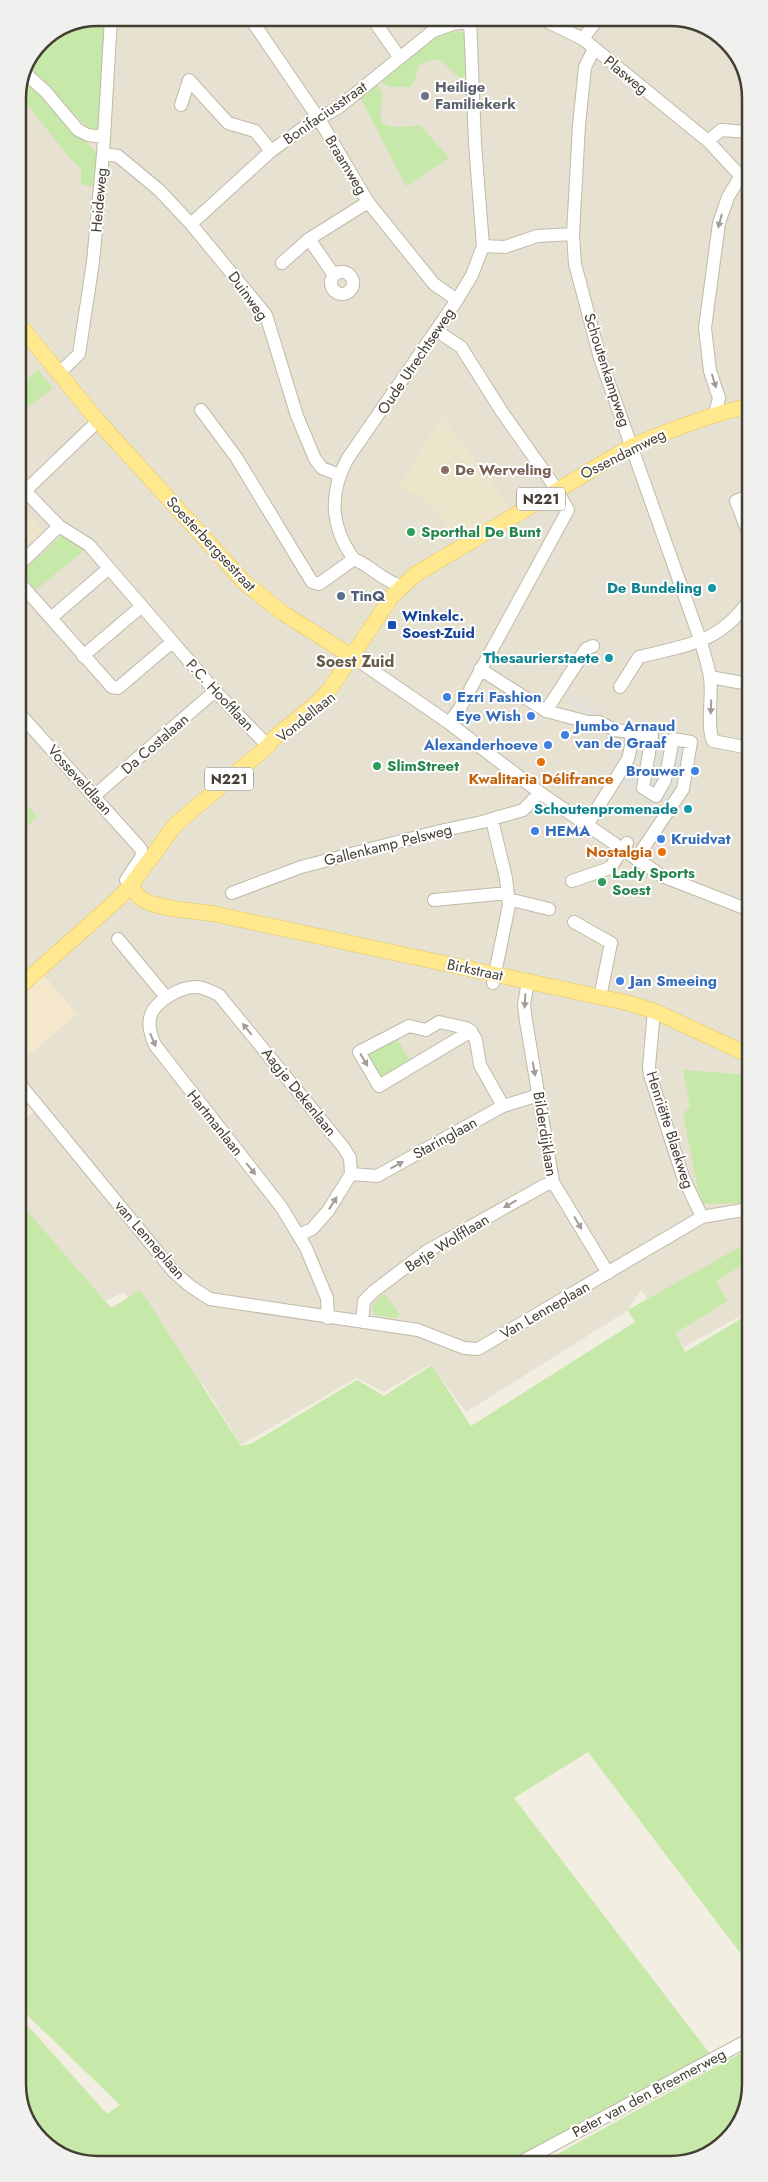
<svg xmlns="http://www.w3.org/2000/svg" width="768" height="2182" viewBox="0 0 768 2182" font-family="Jost,sans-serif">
<rect width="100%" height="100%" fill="#f2eee2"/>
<path fill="#e6e1d0" d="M 98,18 L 676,18 L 719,34 L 748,77 L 749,1311 L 684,1347 L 641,1290 L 627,1311 L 466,1412 L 431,1364 L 384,1392 L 356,1378 L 241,1445 L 202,1382 L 193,1400 L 124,1292 L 104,1302 L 19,1203 L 19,1179 L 27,1173 L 19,1163 L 19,1124 L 37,1109 L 19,1088 L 18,93 L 41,41 Z"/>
<path fill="#f5e7cb" d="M 42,973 L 77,1014 L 19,1064 L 19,994 Z
M 19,1085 L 35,1105 L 19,1120 Z"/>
<path fill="#ece5cb" d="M 442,416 L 511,508 L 458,540 L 427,501 L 398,487 Z
M 18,503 L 45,532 L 18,556 Z"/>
<path fill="#c6e8a8" d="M 98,18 L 109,18 L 102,127 L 96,130 L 90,130 L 29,69 L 41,41 Z
M 456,31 L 468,33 L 469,74 L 461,78 C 440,66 449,53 419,65 L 414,82 L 410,87 L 389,87 L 381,81 C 403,63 428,36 456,31 Z
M 24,79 L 100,156 L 98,188 L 81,184 L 81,168 L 69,157 L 18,93 Z
M 376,85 C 397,99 352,136 420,125 L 449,158 L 406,186 L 360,97 Z
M 38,370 L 53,388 L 18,414 L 18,387 Z
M 61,536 L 87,548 L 36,590 L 21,573 Z
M 19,795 L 37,817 L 19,833 Z
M 394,1034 L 412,1064 L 380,1082 L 363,1053 Z
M 683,1070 L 749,1075 L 748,1197 L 746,1203 L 701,1204 L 683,1114 L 690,1107 Z
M 21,1204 L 111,1308 L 139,1291 L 143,1294 L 241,1446 L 251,1444 L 357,1380 L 384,1396 L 432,1365 L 471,1426 L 635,1322 L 628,1310 L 738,1248 L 749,1244 L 749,1261 L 716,1281 L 728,1301 L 675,1333 L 685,1352 L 749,1314 L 750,1437 L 742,1442 L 750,1456 L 750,1966 L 588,1752 L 514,1798 L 710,2054 L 558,2135 L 511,2162 L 92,2164 L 45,2145 L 20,2105 L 20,2017 L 107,2114 L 120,2105 L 20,2008 L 19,1206 Z
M 384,1293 L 400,1315 L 395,1318 L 375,1315 L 372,1309 L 373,1305 Z
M 750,2048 L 750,2084 L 734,2133 L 691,2162 L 543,2162 Z"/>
<path fill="#e2e0db" d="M 569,696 L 601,714 L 598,719 L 566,701 Z
M 655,736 L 695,739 L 670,815 L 660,808 L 663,803 L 658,800 L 654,806 L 618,783 L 628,767 L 632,771 L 625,784 L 633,771 L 641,776 L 644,759 L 633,756 L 636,738 Z"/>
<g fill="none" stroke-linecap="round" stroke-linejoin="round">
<g stroke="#c0baa7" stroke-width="14">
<path id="minor" d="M 250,18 L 319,119 L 368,202 L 434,284 L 457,300
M 372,18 L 400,58
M 470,18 L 475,144 L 483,246
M 540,18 L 583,39 L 708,141 L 748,184
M 583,39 L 595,22 L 595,18
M 594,49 L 585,67 L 579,125 L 573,234 L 575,264 L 600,358 L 701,642 C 704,653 708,665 710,677 C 713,696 706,725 713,741 L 749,748
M 26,74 L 46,92 L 78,130 L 88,135 L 104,137
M 181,105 L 189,80 L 228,123 L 255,131 L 271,151
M 708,141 L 721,130 L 748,132
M 103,154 L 118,156 L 159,190 L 191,224 L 266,315 L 297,416 L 315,459 L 322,468 L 339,475
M 191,224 L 271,151 L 303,128 L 339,107 L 433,31 L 453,24 L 470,21
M 309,239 L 334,275
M 282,263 L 309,239 L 368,202
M331 283a11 11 0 1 1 22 0a11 11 0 1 1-22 0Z
M 437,331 L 461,347 L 502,412 L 555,487 L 568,510 L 460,708 L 449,723
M 58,374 L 79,354 L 93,262 L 103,154 L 111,18
M 201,410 L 236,457 L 312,582 L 319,584 L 354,559 C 330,527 329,492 348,458 L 457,300 L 472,275 L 483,246 L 505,247 L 537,236 L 573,234
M 715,414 L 719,398 L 710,371 L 705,328 L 719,223 L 728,197 L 740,177
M 25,491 L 59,526 L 89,545 L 215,691 L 268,746
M 18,494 L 25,491 L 98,421
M 748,496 L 736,501 L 748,532
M 354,559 C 371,566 383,581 401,586
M 18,566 L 59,526
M 18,581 L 112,687 L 118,688 L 172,642
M 51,618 L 109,568
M 83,656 L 142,606
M 359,661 L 449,723 L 543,795 L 662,876 L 749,910
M 480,669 L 546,711 L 588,722 L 599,722 L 615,730 L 630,732
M 710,677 L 749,684
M 620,687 L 639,657 C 686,645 718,644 748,602
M 546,711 L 586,649 L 593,646
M 18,712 L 141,849 L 142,856 L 126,880
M 94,796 L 215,691
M 492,820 L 506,878 L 509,905 L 493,983
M 587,825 L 628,759 L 632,742 L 630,732 L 652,735 L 643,788 L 656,796 L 665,780 L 673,739 L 691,742 L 683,789 L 636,859
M 572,881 L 610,868 L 627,843
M 232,893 L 301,867 L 440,831 L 482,822 L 523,810 L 540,793
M 508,899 L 549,909
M 434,900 L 508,893
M 574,922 L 611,943 L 600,997
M 118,939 L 166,997
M 528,981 L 524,1005 L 526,1021 L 553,1182 L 608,1273
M 654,1011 L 649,1067 L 650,1075 L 683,1177 L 702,1217
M 471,1031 L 466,1028 L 439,1022 L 426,1030 L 409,1026 L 359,1052 L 379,1086 L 471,1031 L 476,1040 L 480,1065 L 503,1106
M 19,1083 L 174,1272 L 190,1286 L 210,1299 L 418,1330 L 464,1348 L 478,1349 L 702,1217 L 749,1209
M 351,1174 L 377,1176 L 503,1106 L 539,1095
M 299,1235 L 312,1229 L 328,1211 L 351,1174 L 350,1158 L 344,1148 L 219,995 C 212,992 204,987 197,987 C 181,986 153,1002 150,1018 C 148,1027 151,1036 155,1045 L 282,1208 L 306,1248 L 327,1298 L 328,1318
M 362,1322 L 364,1301 L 374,1291 L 427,1251 L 545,1185 L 553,1182
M 521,2162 L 750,2039"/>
</g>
<g stroke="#e7c95b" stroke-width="16">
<path id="major" d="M 18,323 L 98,421 L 245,583 L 283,613 L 359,661
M 131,885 C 134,891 138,897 144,900 C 158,909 197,911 215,914 L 628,1003 L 654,1011 L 749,1055
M 19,987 L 117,900 L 131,885 L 175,825 L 268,746 L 273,739 L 318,702 L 330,689 L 392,596 L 416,574 L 632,446 C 670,430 708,415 748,406"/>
</g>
<use href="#minor" stroke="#fff" stroke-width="12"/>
<use href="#major" stroke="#ffe88e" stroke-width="15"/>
</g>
<defs><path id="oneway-solid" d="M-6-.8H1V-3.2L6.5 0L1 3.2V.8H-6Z" transform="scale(1.25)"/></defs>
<g fill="#a19e98">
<use href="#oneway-solid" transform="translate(720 221) rotate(105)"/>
<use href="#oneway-solid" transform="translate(714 381) rotate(73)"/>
<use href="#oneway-solid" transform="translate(711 707) rotate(92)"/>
<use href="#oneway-solid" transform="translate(525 1001) rotate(93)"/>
<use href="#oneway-solid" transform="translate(247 1029) rotate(-129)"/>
<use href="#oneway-solid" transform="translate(153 1040) rotate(67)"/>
<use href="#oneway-solid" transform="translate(364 1060) rotate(60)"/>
<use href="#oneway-solid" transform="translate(534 1069) rotate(80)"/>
<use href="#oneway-solid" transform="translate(397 1165) rotate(-29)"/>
<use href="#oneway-solid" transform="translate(251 1169) rotate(51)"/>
<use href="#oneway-solid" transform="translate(333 1203) rotate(-58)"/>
<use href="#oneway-solid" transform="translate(510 1204) rotate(151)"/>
<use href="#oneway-solid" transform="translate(578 1223) rotate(59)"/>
</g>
<circle fill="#6b7280" stroke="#fff" stroke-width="2" cx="425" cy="96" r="5"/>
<circle fill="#8d6e63" stroke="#fff" stroke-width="2" cx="445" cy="470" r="5"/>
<g fill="#2e9e5b" stroke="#fff" stroke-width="2">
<circle cx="411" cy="532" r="5"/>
<circle cx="377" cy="766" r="5"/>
<circle cx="602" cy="882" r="5"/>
</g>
<g fill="#0f9aa8" stroke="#fff" stroke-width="2">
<circle cx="712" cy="588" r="5"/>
<circle cx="609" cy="658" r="5"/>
<circle cx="688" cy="809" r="5"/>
</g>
<circle fill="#5c6f8a" stroke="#fff" stroke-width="2" cx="341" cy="596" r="5"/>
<rect fill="#1a4fb4" stroke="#fff" stroke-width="2" x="387" y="620" width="10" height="10" rx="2.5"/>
<g fill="#3f7fe0" stroke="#fff" stroke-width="2">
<circle cx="447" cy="697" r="5"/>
<circle cx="531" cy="716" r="5"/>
<circle cx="565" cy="735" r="5"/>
<circle cx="548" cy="745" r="5"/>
<circle cx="695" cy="771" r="5"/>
<circle cx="535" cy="831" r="5"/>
<circle cx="661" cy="839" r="5"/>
<circle cx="620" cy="981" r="5"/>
</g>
<g fill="#e8710a" stroke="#fff" stroke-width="2">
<circle cx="541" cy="762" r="5"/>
<circle cx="662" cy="852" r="5"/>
</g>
<g text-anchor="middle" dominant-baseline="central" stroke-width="4" stroke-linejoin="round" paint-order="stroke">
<g fill="#fff" stroke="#7b7870" stroke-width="1">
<rect x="517" y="487.5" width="48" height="23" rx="4"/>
<rect x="205" y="767.5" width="48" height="23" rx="4"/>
</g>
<g font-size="14" font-weight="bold" fill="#433e32">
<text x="541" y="499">N221</text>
<text x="229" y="779">N221</text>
</g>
<g font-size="15" fill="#433e32" stroke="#fff">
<text transform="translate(626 75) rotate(39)">Plasweg</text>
<text transform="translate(325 113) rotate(-35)">Bonifaciusstraat</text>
<text transform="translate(346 165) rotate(59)">Braamweg</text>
<text transform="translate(99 200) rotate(-85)">Heideweg</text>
<text transform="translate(248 296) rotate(54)">Duinweg</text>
<text transform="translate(416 361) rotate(-56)">Oude Utrechtseweg</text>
<text transform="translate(607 370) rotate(72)">Schoutenkampweg</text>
<text transform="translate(623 454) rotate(-27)">Ossendamweg</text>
<text transform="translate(211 544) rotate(47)">Soesterbergsestraat</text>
<text transform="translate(220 695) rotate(47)">P.C. Hooftlaan</text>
<text transform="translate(306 717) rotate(-39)">Vondellaan</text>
<text transform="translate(155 744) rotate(-41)">Da Costalaan</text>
<text transform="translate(80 780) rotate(48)">Vosseveldlaan</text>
<text transform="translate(388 845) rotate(-14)">Gallenkamp Pelsweg</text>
<text transform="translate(475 970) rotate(12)">Birkstraat</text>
<text transform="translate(299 1092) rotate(51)">Aagje Dekenlaan</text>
<text transform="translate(215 1123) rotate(51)">Hartmanlaan</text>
<text transform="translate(670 1130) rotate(72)">Henriëtte Blaekweg</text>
<text transform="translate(545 1134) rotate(81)">Bilderdijklaan</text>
<text transform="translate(445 1138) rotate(-29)">Staringlaan</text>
<text transform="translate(150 1240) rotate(49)">van Lenneplaan</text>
<text transform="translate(447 1243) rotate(-32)">Betje Wolfflaan</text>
<text transform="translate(545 1310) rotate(-30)">Van Lenneplaan</text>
<text transform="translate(649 2093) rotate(-28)">Peter van den Breemerweg</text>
</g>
<g font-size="15" font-weight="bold" fill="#5b616d" stroke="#fff" text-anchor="start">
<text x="435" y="87">Heilige<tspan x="435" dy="17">Familiekerk</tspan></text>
</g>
<g font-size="15" font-weight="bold" fill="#785e54" stroke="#fff" text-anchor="start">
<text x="455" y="470">De Werveling</text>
</g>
<g font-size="15" font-weight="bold" fill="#27864d" stroke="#fff" text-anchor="start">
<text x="421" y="532">Sporthal De Bunt</text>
<text x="387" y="766">SlimStreet</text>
<text x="612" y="873">Lady Sports<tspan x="612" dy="17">Soest</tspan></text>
</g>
<g font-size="15" font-weight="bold" fill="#0d838f" stroke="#fff" text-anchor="end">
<text x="702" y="588">De Bundeling</text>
<text x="599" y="658">Thesaurierstaete</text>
<text x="678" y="809">Schoutenpromenade</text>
</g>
<g font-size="15" font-weight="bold" fill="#4e5e75" stroke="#fff" text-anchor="start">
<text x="351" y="596">TinQ</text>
</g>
<g font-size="15" font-weight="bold" fill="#164399" stroke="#fff" text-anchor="start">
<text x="402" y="616">Winkelc.<tspan x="402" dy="17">Soest-Zuid</tspan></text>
</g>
<g font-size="15" font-weight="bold" fill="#366cbe" stroke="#fff" text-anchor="start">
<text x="457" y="697">Ezri Fashion</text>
<text x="521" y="716" text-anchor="end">Eye Wish</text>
<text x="575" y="726">Jumbo Arnaud<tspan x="575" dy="17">van de Graaf</tspan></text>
<text x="538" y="745" text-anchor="end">Alexanderhoeve</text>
<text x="685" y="771" text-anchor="end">Brouwer</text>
<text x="545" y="831">HEMA</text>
<text x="671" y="839">Kruidvat</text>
<text x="630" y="981">Jan Smeeing</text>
</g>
<g font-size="15" font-weight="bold" fill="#c56008" stroke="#fff">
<text x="541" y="779">Kwalitaria Délifrance</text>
<text x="652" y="852" text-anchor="end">Nostalgia</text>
</g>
<g font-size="16" font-weight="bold" fill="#665d49" stroke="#fff">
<text x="355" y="661">Soest Zuid</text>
</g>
</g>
<path d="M0 0H768V2182H0ZM98 26H670A72 72 0 0 1 742 98V2084A72 72 0 0 1 670 2156H98A72 72 0 0 1 26 2084V98A72 72 0 0 1 98 26Z" fill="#f0f0ef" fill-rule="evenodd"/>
<path fill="none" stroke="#433e32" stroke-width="2.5" d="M98 26H670A72 72 0 0 1 742 98V2084A72 72 0 0 1 670 2156H98A72 72 0 0 1 26 2084V98A72 72 0 0 1 98 26Z"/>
</svg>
